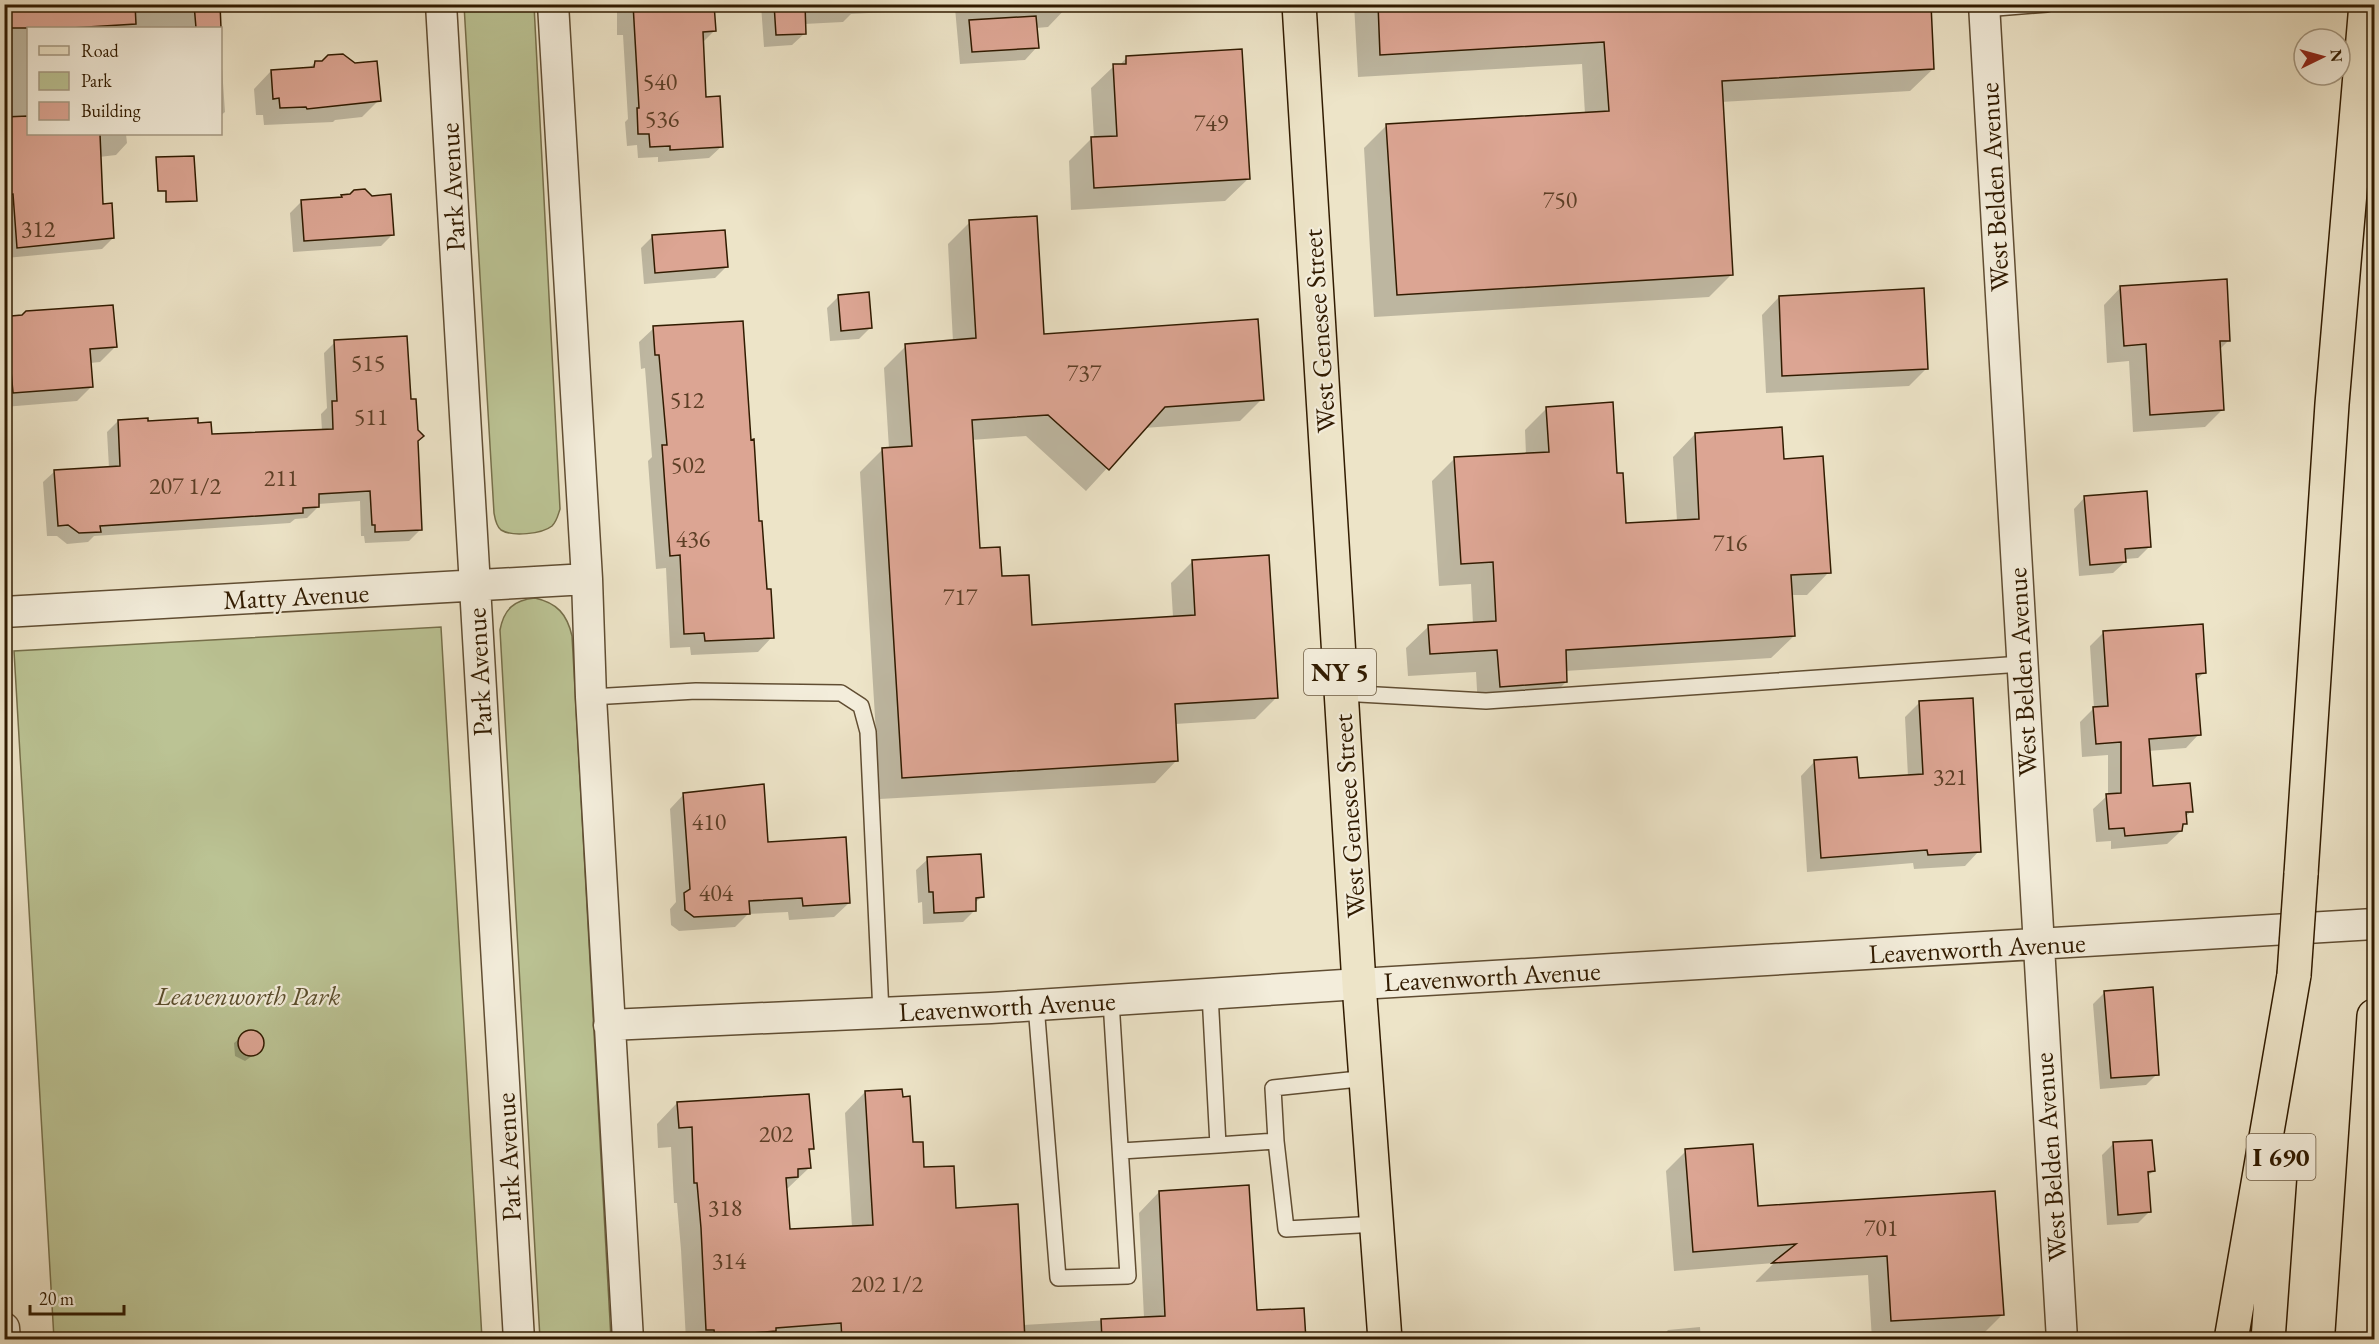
<svg xmlns="http://www.w3.org/2000/svg" width="2379" height="1344" viewBox="0 0 2379 1344" font-family="'EB Garamond',serif">
<rect width="100%" height="100%" fill="#ede4c8"/>
<filter id="stains"><feTurbulence type="fractalNoise" baseFrequency=".00333" numOctaves="4"/><feColorMatrix values="0 0 0 0 .2 0 0 0 0 .09 0 0 0 0 .02 0 0 0 .5 -.17"/></filter>
<radialGradient id="worn" r=".72"><stop offset=".6" stop-color="#630" stop-opacity="0"/><stop offset="1" stop-color="#630" stop-opacity=".3"/></radialGradient>
<path fill="#bbc394" stroke="#766f4a" stroke-width="1.5" d="M 464,5 L 534,5 L 560,509 C 558,515 557,521 552,526 C 542,534 512,537 501,530 C 496,526 495,519 494,513 Z
M 535,598 C 557,603 567,614 572,636 L 611,1339 L 540,1339 L 500,630 C 504,609 514,600 535,598 Z
M 441,627 L 482,1339 L 54,1339 L 14,651 Z"/>
<path fill="#0003" d="M 4,4 L 219,4 L 220,28 L 28,28 L 28,134 L 126,134 L 127,143 L 116,155 L 99,157 L 102,205 L 113,238 L 102,249 L 6,258 Z
M 247,4 L 333,4 L 247,9 Z
M 617,4 L 1068,4 L 1068,6 L 1048,27 L 1036,28 L 1037,47 L 1025,60 L 960,64 L 955,8 L 851,14 L 843,22 L 804,24 L 805,33 L 792,45 L 764,47 L 761,5 L 713,8 L 714,31 L 702,43 L 705,99 L 722,146 L 709,158 L 658,162 L 658,157 L 638,158 L 637,145 L 627,146 L 625,122 L 628,119 L 623,35 L 617,35 Z
M 1354,4 L 1929,4 L 1933,69 L 1910,91 L 1721,102 L 1732,274 L 1709,297 L 1374,317 L 1364,148 L 1387,125 L 1585,114 L 1582,64 L 1358,77 Z
M 220,39 L 225,112 L 220,116 Z
M 1127,57 L 1248,179 L 1225,201 L 1071,210 L 1069,161 L 1091,139 L 1094,139 L 1091,88 L 1114,66 L 1119,66 Z
M 315,63 L 354,64 L 379,100 L 362,117 L 335,120 L 333,122 L 264,125 L 263,115 L 256,115 L 254,89 L 271,71 L 309,68 Z
M 342,196 L 393,234 L 381,246 L 293,252 L 290,213 L 302,201 L 340,198 Z
M 970,222 L 1042,336 L 1262,399 L 1240,421 L 1144,428 L 1086,491 L 1026,436 L 971,440 L 978,550 L 1001,578 L 1030,626 L 1173,617 L 1171,583 L 1193,561 L 1277,697 L 1255,719 L 1175,724 L 1177,760 L 1155,783 L 880,799 L 860,472 L 882,450 L 889,449 L 884,368 L 906,346 L 953,342 L 948,244 Z
M 652,237 L 726,267 L 715,278 L 644,284 L 641,248 Z
M 2121,287 L 2229,340 L 2219,350 L 2222,410 L 2205,427 L 2133,432 L 2129,361 L 2107,363 L 2104,305 Z
M 839,296 L 870,328 L 859,339 L 830,341 L 827,308 Z
M 1779,297 L 1927,368 L 1909,386 L 1766,393 L 1762,315 Z
M 12,317 L 115,347 L 100,362 L 90,363 L 92,386 L 77,401 L 4,407 L 4,325 Z
M 654,328 L 758,522 L 772,637 L 758,652 L 691,655 L 690,647 L 670,648 L 666,568 L 656,569 L 648,461 L 652,457 L 645,368 L 641,369 L 639,342 Z
M 335,342 L 409,401 L 416,441 L 421,529 L 409,541 L 365,543 L 364,536 L 361,536 L 360,501 L 318,504 L 318,507 L 307,518 L 295,519 L 290,523 L 94,536 L 88,542 L 67,544 L 57,536 L 47,536 L 43,482 L 55,471 L 109,468 L 107,432 L 118,421 L 197,425 L 211,436 L 322,431 L 321,414 L 327,408 L 324,353 Z
M 1547,408 L 1616,475 L 1624,524 L 1677,521 L 1673,457 L 1695,434 L 1783,460 L 1829,572 L 1807,595 L 1791,595 L 1794,636 L 1771,658 L 1565,671 L 1566,682 L 1544,704 L 1478,708 L 1476,672 L 1408,676 L 1406,648 L 1429,626 L 1473,624 L 1471,584 L 1439,586 L 1432,481 L 1454,459 L 1526,455 L 1525,430 Z
M 2085,497 L 2150,546 L 2138,558 L 2125,559 L 2125,562 L 2113,573 L 2079,576 L 2074,509 Z
M 2103,633 L 2204,672 L 2195,682 L 2199,734 L 2186,748 L 2148,751 L 2152,788 L 2191,811 L 2185,818 L 2185,823 L 2181,831 L 2167,844 L 2111,849 L 2111,841 L 2096,842 L 2093,809 L 2108,795 L 2108,755 L 2082,757 L 2080,722 L 2094,708 L 2090,646 Z
M 1920,702 L 1979,851 L 1965,866 L 1914,869 L 1913,863 L 1807,872 L 1801,776 L 1815,761 L 1857,780 L 1908,777 L 1905,717 Z
M 684,794 L 767,844 L 849,903 L 834,917 L 789,920 L 788,912 L 748,914 L 735,927 L 679,931 L 671,925 L 670,909 L 676,902 L 670,809 Z
M 928,859 L 982,896 L 974,904 L 975,910 L 963,922 L 923,924 L 922,902 L 918,903 L 916,870 Z
M 2105,992 L 2157,1074 L 2146,1085 L 2100,1089 L 2093,1004 Z
M 250,1030 L 261,1036 L 262,1049 L 245,1061 L 235,1056 L 234,1043 Z
M 865,1092 L 911,1144 L 923,1169 L 954,1209 L 1023,1325 L 1144,1318 L 1139,1213 L 1159,1192 L 1255,1312 L 1304,1340 L 686,1340 L 681,1250 L 677,1203 L 674,1203 L 671,1147 L 658,1148 L 657,1124 L 677,1103 L 813,1148 L 808,1153 L 809,1168 L 788,1188 L 786,1188 L 789,1231 L 852,1227 L 845,1113 Z
M 2113,1144 L 2154,1170 L 2147,1177 L 2150,1211 L 2138,1223 L 2107,1225 L 2102,1155 Z
M 1686,1151 L 1757,1208 L 1993,1192 L 2002,1315 L 1982,1335 L 1872,1340 L 1868,1275 L 1755,1282 L 1774,1263 L 1674,1271 L 1666,1171 Z
M 1700,1327 L 1701,1340 L 1659,1340 L 1668,1330 Z"/>
<path fill="#dca593" stroke="#311b00" stroke-width="1.5" d="M 6,4 L 135,4 L 136,24 L 71,28 L 8,28 Z
M 194,4 L 220,4 L 221,28 L 196,28 Z
M 633,4 L 714,4 L 716,31 L 703,32 L 706,97 L 720,96 L 723,147 L 670,150 L 670,146 L 650,147 L 649,134 L 638,134 L 637,108 L 639,108 Z
M 774,4 L 805,4 L 806,34 L 776,35 Z
M 1378,4 L 1931,4 L 1934,69 L 1722,81 L 1733,275 L 1397,295 L 1386,124 L 1609,111 L 1604,42 L 1380,55 Z
M 1036,16 L 1039,48 L 972,52 L 969,20 Z
M 1242,49 L 1250,179 L 1094,188 L 1091,137 L 1117,136 L 1113,64 L 1126,64 L 1126,56 Z
M 343,54 L 355,63 L 377,61 L 381,101 L 307,109 L 306,107 L 280,108 L 279,98 L 273,99 L 271,70 L 314,67 L 315,61 L 322,61 L 328,55 Z
M 28,116 L 28,134 L 100,134 L 103,204 L 112,203 L 114,238 L 17,248 L 13,194 L 6,195 L 4,117 Z
M 194,156 L 197,201 L 166,202 L 166,191 L 158,191 L 156,157 Z
M 365,189 L 372,196 L 391,194 L 394,235 L 304,241 L 301,200 L 342,197 L 341,195 L 350,194 L 354,190 Z
M 1037,216 L 1044,334 L 1258,319 L 1264,400 L 1165,407 L 1109,470 L 1048,415 L 972,420 L 980,548 L 1000,547 L 1002,576 L 1029,575 L 1032,625 L 1195,615 L 1192,560 L 1269,555 L 1278,698 L 1175,704 L 1178,761 L 902,778 L 882,448 L 912,446 L 905,344 L 976,338 L 969,220 Z
M 725,230 L 728,267 L 655,273 L 652,235 Z
M 2227,279 L 2230,341 L 2220,341 L 2224,410 L 2150,415 L 2146,344 L 2124,346 L 2120,286 Z
M 1924,288 L 1928,369 L 1782,376 L 1779,296 Z
M 869,292 L 872,328 L 841,331 L 838,295 Z
M 113,305 L 117,347 L 90,349 L 93,387 L 13,393 L 9,349 L 6,349 L 4,336 L 11,316 L 22,315 L 26,311 Z
M 743,321 L 751,440 L 754,439 L 759,521 L 762,521 L 767,589 L 771,589 L 774,638 L 705,641 L 704,633 L 684,634 L 680,555 L 670,556 L 662,445 L 667,445 L 659,355 L 655,355 L 653,326 Z
M 407,336 L 411,399 L 416,399 L 418,430 L 424,436 L 418,441 L 422,530 L 375,532 L 375,525 L 372,525 L 370,491 L 319,494 L 319,507 L 303,508 L 303,513 L 100,526 L 101,532 L 79,533 L 68,525 L 58,526 L 54,470 L 120,466 L 118,420 L 148,418 L 148,421 L 198,418 L 198,423 L 211,422 L 212,434 L 333,429 L 332,401 L 337,401 L 334,340 Z
M 1613,402 L 1617,473 L 1623,473 L 1626,523 L 1699,519 L 1695,433 L 1782,427 L 1784,459 L 1823,456 L 1831,573 L 1791,575 L 1795,636 L 1566,650 L 1567,682 L 1500,687 L 1497,650 L 1430,654 L 1428,625 L 1496,621 L 1493,562 L 1461,564 L 1454,457 L 1549,452 L 1546,407 Z
M 2147,491 L 2151,547 L 2125,549 L 2126,562 L 2090,565 L 2084,496 Z
M 2203,624 L 2206,673 L 2196,674 L 2201,735 L 2149,739 L 2153,786 L 2190,783 L 2193,812 L 2186,812 L 2187,824 L 2183,824 L 2182,831 L 2125,836 L 2124,828 L 2109,829 L 2106,794 L 2121,793 L 2121,742 L 2096,744 L 2093,707 L 2108,706 L 2103,631 Z
M 1973,698 L 1981,852 L 1928,855 L 1927,850 L 1821,858 L 1814,760 L 1857,757 L 1859,778 L 1923,774 L 1919,701 Z
M 764,784 L 768,842 L 846,837 L 850,903 L 803,906 L 802,898 L 749,901 L 750,914 L 694,917 L 685,910 L 684,893 L 690,889 L 683,793 Z
M 981,854 L 984,897 L 976,898 L 976,911 L 934,913 L 933,892 L 929,892 L 927,857 Z
M 2153,987 L 2159,1075 L 2111,1078 L 2104,991 Z
M238 1043a13 13 0 1 1 26 0a13 13 0 1 1-26 0Z
M 902,1089 L 903,1097 L 910,1096 L 913,1142 L 923,1142 L 924,1167 L 954,1166 L 956,1208 L 1018,1204 L 1025,1340 L 842,1340 L 841,1323 L 776,1328 L 776,1331 L 715,1336 L 714,1330 L 706,1330 L 701,1228 L 697,1183 L 694,1183 L 692,1127 L 679,1128 L 677,1102 L 809,1094 L 814,1149 L 809,1149 L 811,1168 L 798,1169 L 798,1177 L 786,1178 L 790,1229 L 873,1225 L 865,1091 Z
M 2152,1140 L 2155,1171 L 2148,1172 L 2151,1212 L 2118,1215 L 2113,1142 Z
M 1753,1144 L 1758,1206 L 1995,1191 L 2004,1315 L 1891,1321 L 1887,1256 L 1772,1263 L 1796,1244 L 1693,1252 L 1685,1149 Z
M 1249,1185 L 1257,1310 L 1304,1308 L 1306,1340 L 1102,1340 L 1101,1319 L 1165,1316 L 1159,1191 Z"/>
<g fill="none" stroke-linecap="round" stroke-linejoin="round">
<g stroke="#604d32" stroke-width="18">
<path id="lane" d="M 1984,9 L 2047,4
M 1341,693 L 1486,701 L 2022,664
M 591,697 L 696,691 L 841,693 L 861,706 L 868,732 L 881,1013
M 1036,1005 L 1058,1278 L 1128,1276 L 1111,1001
M 1276,1141 L 1273,1088 L 1368,1078
M 1218,1145 L 1276,1141 L 1286,1229 L 1377,1224
M 1121,1151 L 1218,1145 L 1210,994"/>
</g>
<g stroke="#604d32" stroke-width="33">
<path id="street" d="M 441,4 L 519,1340
M 553,4 L 587,579 L 591,697 L 628,1340
M 1984,4 L 2062,1340
M 4,612 L 587,579
M 609,1025 L 991,1008 L 1359,984 L 2374,924
M 4,1328 L 5,1340"/>
</g>
<g stroke="#311b00" stroke-width="36">
<path id="primary" d="M 1299,4 L 1359,984 L 1385,1340"/>
</g>
<g stroke="#311b00" stroke-width="36">
<path id="highway" d="M 2301,874 L 2332,404 L 2366,4
M 2231,1340 L 2294,975
M 2268,1340 L 2280,1172
M 2352,1340 L 2374,1016"/>
</g>
<use href="#lane" stroke="#f3eddb" stroke-width="15"/>
<use href="#street" stroke="#f3eddb" stroke-width="30"/>
<use href="#primary" stroke="#ede4c8" stroke-width="33"/>
<use href="#highway" stroke="#ede4c8" stroke-width="33"/>
<g stroke="#311b00" stroke-width="36" stroke-linecap="butt">
<path id="highway-bridge" d="M 2294,975 L 2301,874"/>
</g>
<use href="#highway-bridge" stroke="#ede4c8" stroke-width="33"/>
</g>
<g text-anchor="middle" dominant-baseline="central" stroke-width="4.5" stroke-linejoin="round" paint-order="stroke">
<g font-size="24" fill="#5c3e25">
<text x="660" y="81">540</text>
<text x="662" y="118">536</text>
<text x="1211" y="122">749</text>
<text x="1560" y="199">750</text>
<text x="38" y="228">312</text>
<text x="368" y="362">515</text>
<text x="1084" y="372">737</text>
<text x="687" y="399">512</text>
<text x="371" y="416">511</text>
<text x="688" y="464">502</text>
<text x="281" y="477">211</text>
<text x="185" y="485">207 1/2</text>
<text x="693" y="538">436</text>
<text x="1730" y="542">716</text>
<text x="960" y="596">717</text>
<text x="1950" y="776">321</text>
<text x="709" y="821">410</text>
<text x="716" y="892">404</text>
<text x="776" y="1133">202</text>
<text x="725" y="1207">318</text>
<text x="1881" y="1227">701</text>
<text x="729" y="1260">314</text>
<text x="887" y="1283">202 1/2</text>
</g>
<g fill="#f3eddb" stroke="#6b5a42" stroke-width="1.5">
<rect x="1304" y="649" width="72" height="46" rx="4.5"/>
<rect x="2246.5" y="1134" width="69" height="46" rx="4.5"/>
</g>
<g font-size="26" font-weight="bold" fill="#311b00">
<text x="1340" y="672">NY 5</text>
<text x="2281" y="1157">I 690</text>
</g>
<g font-size="27" fill="#311b00" stroke="#f3eddb">
<text transform="translate(452 187) rotate(-93)">Park Avenue</text>
<text transform="translate(1994 187) rotate(-93)">West Belden Avenue</text>
<text transform="translate(1319 331) rotate(-94)">West Genesee Street</text>
<text transform="translate(296 596) rotate(-3)">Matty Avenue</text>
<text transform="translate(479 672) rotate(-93)">Park Avenue</text>
<text transform="translate(2022 672) rotate(-93)">West Belden Avenue</text>
<text transform="translate(1349 816) rotate(-94)">West Genesee Street</text>
<text transform="translate(1977 948) rotate(-3)">Leavenworth Avenue</text>
<text transform="translate(1492 976) rotate(-3)">Leavenworth Avenue</text>
<text transform="translate(1007 1006) rotate(-3)">Leavenworth Avenue</text>
<text transform="translate(508 1157) rotate(-93)">Park Avenue</text>
<text transform="translate(2050 1157) rotate(-94)">West Belden Avenue</text>
</g>
<g font-size="27" font-style="italic" fill="#5a4d2c" stroke="#f3eddb">
<text x="248" y="995">Leavenworth Park</text>
</g>
</g>
<rect width="2379" height="1344" fill="none" stroke="#ede4c8" stroke-width="24"/>
<rect x="6" y="6" width="2367" height="1332" fill="none" stroke="#311b00" stroke-width="3"/>
<rect x="12" y="12" width="2355" height="1320" fill="none" stroke="#311b00" stroke-width="1.5"/>
<rect x="27" y="27" width="195" height="108" fill="#f3eddb" stroke="#a59983" stroke-width="1.5"/>
<rect x="39" y="46" width="30" height="9" fill="#ede4c8" stroke="#a59983" stroke-width="1.5"/>
<text x="81" y="57" font-size="18" fill="#311b00">Road</text>
<rect x="39" y="72" width="30" height="18" fill="#bbc394" stroke="#a59983" stroke-width="1.5"/>
<text x="81" y="87" font-size="18" fill="#311b00">Park</text>
<rect x="39" y="102" width="30" height="18" fill="#dca593" stroke="#a59983" stroke-width="1.5"/>
<text x="81" y="117" font-size="18" fill="#311b00">Building</text>
<g transform="translate(2322 57) rotate(85)"><circle r="28" fill="#f3eddb" stroke="#a59983" stroke-width="1.5"/>
<path d="M0-4.5L10 22L0 15L-10 22Z" fill="#8f2418"/>
<text y="-9" font-size="16" font-weight="bold" text-anchor="middle" fill="#311b00">N</text>
</g>
<path d="M30 1305v9h94v-9" fill="none" stroke="#311b00" stroke-width="3"/>
<text x="39" y="1305" font-size="18" fill="#311b00" stroke="#f3eddb" stroke-width="4.5" paint-order="stroke">20 m</text>
<rect width="100%" height="100%" filter="url(#stains)"/>
<rect width="100%" height="100%" fill="url(#worn)"/>
</svg>
